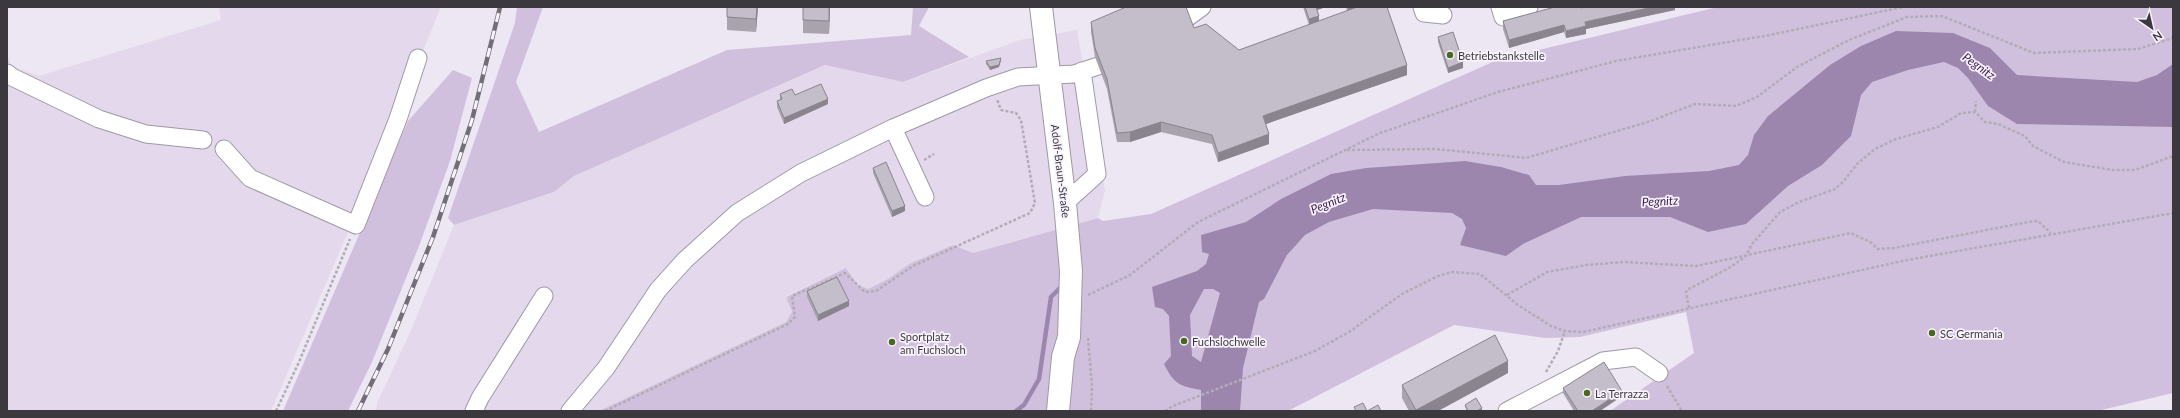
<svg xmlns="http://www.w3.org/2000/svg" width="2180" height="418" viewBox="0 0 2180 418" font-family="Lato,sans-serif">
<rect width="100%" height="100%" fill="#ede6f3"/>
<path fill="#e4d9ec" d="M 219,7 L 441,7 L 349,230 L 271,411 L 7,411 L 7,53 L 11,66 L 39,76 L 221,20 Z
M 1077,30 L 1105,191 L 1098,218 L 973,253 L 909,264 L 888,279 L 868,289 L 858,285 L 846,268 L 786,296 L 792,313 L 786,322 L 599,411 L 376,411 L 377,403 L 409,335 L 454,225 L 554,192 L 574,176 L 825,65 L 903,82 L 1020,40 Z"/>
<path fill="#d0c0de" d="M 517,7 L 543,7 L 516,82 L 539,132 L 727,50 L 911,35 L 913,7 L 929,7 L 919,26 L 969,57 L 903,82 L 825,65 L 574,176 L 554,192 L 454,225 L 448,218 L 515,23 Z
M 1718,7 L 2173,7 L 2173,393 L 2097,411 L 1610,411 L 1694,353 L 1686,312 L 1580,337 L 1545,338 L 1454,325 L 1288,411 L 599,411 L 786,322 L 792,312 L 786,297 L 846,268 L 858,285 L 868,289 L 888,279 L 909,264 L 953,245 L 973,253 L 1098,218 L 1103,221 L 1151,214 L 1497,60 Z
M 453,70 L 472,78 L 450,161 L 419,246 L 372,362 L 348,411 L 283,411 L 408,121 Z"/>
<path fill="#9c86ae" fill-rule="evenodd" d="M 1896,31 L 1953,33 L 1990,48 L 2017,75 L 2137,82 L 2157,75 L 2173,64 L 2173,127 L 2017,124 L 1988,106 L 1968,78 L 1958,68 L 1944,62 L 1908,70 L 1872,82 L 1861,95 L 1851,136 L 1822,165 L 1788,186 L 1746,224 L 1708,232 L 1670,217 L 1581,217 L 1523,244 L 1506,256 L 1460,245 L 1466,228 L 1462,219 L 1452,213 L 1373,209 L 1329,222 L 1305,235 L 1287,255 L 1264,299 L 1259,302 L 1243,368 L 1240,411 L 1201,411 L 1201,390 C 1179,386 1174,384 1164,364 L 1171,356 L 1169,316 L 1163,309 L 1155,307 L 1152,287 L 1197,271 L 1206,264 L 1209,254 L 1202,252 L 1201,235 L 1246,222 L 1281,199 L 1331,174 L 1366,168 L 1465,161 L 1501,167 L 1529,175 L 1536,185 L 1559,185 L 1625,176 L 1709,171 L 1739,165 L 1748,155 L 1754,135 L 1768,116 L 1830,65 L 1861,46 ZM 1204,289 L 1213,289 L 1220,293 L 1201,362 L 1192,356 L 1190,315 Z"/>
<g fill="none" stroke-linecap="round" stroke-linejoin="round">
<path stroke="#9c86ae" stroke-width="4.5" d="M 1016,411 L 1024,405 L 1039,379 L 1051,297 L 1062,286"/>
<g stroke="#9f98a4" stroke-width="19">
<path id="minor" d="M 1422,7 L 1424,13 L 1443,15
M 1500,7 L 1503,17 L 1529,7
M 1187,18 L 1202,7
M 7,73 L 12,77 L 99,119 L 146,134 L 203,140
M 893,128 L 925,197
M 224,149 L 250,178 L 356,225 L 398,119 L 418,58
M 1065,203 L 1097,174 L 1082,71
M 474,411 L 480,398 L 544,296
M 570,411 L 606,368 L 658,290 L 685,260 L 737,213 L 801,173 L 893,128 L 986,88 L 1018,77 L 1074,74 L 1098,66
M 1507,411 L 1603,361 L 1636,357 L 1659,373"/>
</g>
<g stroke="#9f98a4" stroke-width="24">
<path id="major" d="M 1041,7 L 1065,203 L 1071,271 L 1069,337 L 1063,357 L 1058,411"/>
</g>
<path stroke="#b2acb6" stroke-width="2.5" stroke-dasharray="3 2" stroke-linecap="butt" d="M 1975,112 L 1976,101
M 1347,150 L 1436,149 L 1526,158 L 1651,121 L 1695,104 L 1736,106 L 1757,97 L 1797,67 L 1849,40 L 1907,17 L 1942,16 L 2034,53 L 2138,49 L 2173,38
M 924,160 L 934,154
M 1088,295 L 1130,275 L 1198,222 L 1380,133 L 1498,92 L 1616,61 L 1770,35 L 1903,7
M 1507,295 L 1547,272 L 1586,265 L 1624,262 L 1696,266 L 1851,233 L 1870,242 L 1878,249 L 1894,248 L 2028,222 L 2038,221 L 2051,233
M 1689,308 L 1686,292 L 1687,290 L 1729,268 L 1746,256 L 1752,244 L 1780,212 L 1799,202 L 1835,189 L 1843,182 L 1857,164 L 1875,149 L 1896,139 L 1938,127 L 1961,113 L 1975,112 L 1985,122 L 1998,124 L 2025,136 L 2033,146 L 2064,162 L 2113,170 L 2135,170 L 2173,156
M 1088,338 L 1092,386 L 1091,411
M 1546,372 L 1558,351 L 1565,331
M 1667,386 L 1682,411
M 276,411 L 299,362 L 350,239
M 605,411 L 788,324 L 795,317 L 792,296 L 845,273 L 865,292 L 876,291 L 913,266 L 1030,213 L 1035,203 L 1021,120 L 1016,113 L 1001,110 L 997,99
M 1165,411 L 1173,406 L 1315,351 L 1349,332 L 1402,294 L 1438,276 L 1452,272 L 1480,274 L 1518,305 L 1551,326 L 1565,331 L 1583,332 L 1907,260 L 2173,213"/>
<use href="#minor" stroke="#fff" stroke-width="17"/>
<use href="#major" stroke="#fff" stroke-width="22"/>
<g stroke="#726e75" stroke-width="4.5">
<path id="rail" d="M 358,411 L 388,349 L 433,237 L 472,120 L 500,7"/>
</g>
<use href="#rail" stroke="#f9f3fe" stroke-width="3" stroke-dasharray="9" stroke-linecap="butt"/>
</g>
<path fill="#a9a3ae" d="M 758,7 L 756,32 L 727,30 L 727,17 Z
M 830,7 L 829,34 L 803,33 L 803,20 Z
M 1303,7 L 1326,7 L 1317,10 L 1319,21 L 1347,11 L 1346,7 L 1387,7 L 1407,75 L 1266,124 L 1269,144 L 1218,162 L 1212,144 L 1161,132 L 1130,142 L 1117,142 L 1107,89 L 1095,57 L 1091,32 L 1091,22 L 1194,28 L 1239,50 L 1309,25 Z
M 1675,7 L 1675,10 L 1586,29 L 1586,34 L 1566,38 L 1564,32 L 1509,48 L 1503,29 L 1503,21 L 1581,8 Z
M 1438,37 L 1463,68 L 1448,73 L 1438,42 Z
M 986,61 L 1001,61 L 999,67 L 990,70 L 986,64 Z
M 780,94 L 795,95 L 828,104 L 784,124 L 777,107 L 777,101 L 780,100 Z
M 873,168 L 905,211 L 892,217 L 873,173 Z
M 807,291 L 849,306 L 818,321 L 807,297 Z
M 1508,373 L 1438,411 L 1409,411 L 1402,398 L 1402,385 Z
M 1563,388 L 1622,396 L 1600,411 L 1574,411 L 1563,393 Z
M 1465,405 L 1482,411 L 1467,411 L 1465,407 Z"/>
<path fill="#89848d" d="M 757,7 L 758,7 L 756,32 L 756,19 Z
M 829,7 L 830,7 L 829,34 Z
M 1314,7 L 1326,7 L 1314,11 Z
M 1348,7 L 1360,7 L 1348,13 Z
M 1653,7 L 1675,7 L 1675,10 L 1586,29 L 1586,34 L 1566,38 L 1566,31 L 1585,22 Z
M 1319,16 L 1319,24 L 1309,27 L 1309,19 Z
M 1564,25 L 1564,32 L 1509,48 L 1509,40 Z
M 1001,58 L 999,67 L 990,70 L 990,67 Z
M 1463,62 L 1463,68 L 1448,73 L 1448,68 Z
M 1407,65 L 1407,75 L 1263,125 L 1263,116 Z
M 828,99 L 828,104 L 784,124 L 784,118 Z
M 1161,122 L 1161,132 L 1130,142 L 1130,132 Z
M 1269,134 L 1269,144 L 1218,162 L 1218,153 Z
M 905,206 L 905,211 L 892,217 L 892,211 Z
M 849,301 L 849,306 L 818,321 L 818,315 Z
M 1508,361 L 1508,373 L 1438,411 L 1416,411 L 1416,410 Z
M 1622,391 L 1622,396 L 1600,411 L 1592,411 Z
M 1482,408 L 1482,411 L 1477,411 Z"/>
<path fill="#c4bdca" stroke="#89848d" d="M 727,7 L 757,7 L 756,19 L 727,17 Z
M 803,7 L 829,7 L 829,21 L 803,20 Z
M 1126,7 L 1186,7 L 1194,28 L 1206,24 L 1239,50 L 1357,7 L 1387,7 L 1407,65 L 1263,116 L 1269,134 L 1218,153 L 1212,135 L 1161,122 L 1130,132 L 1117,133 L 1107,79 L 1095,48 L 1091,22 Z
M 1305,7 L 1316,7 L 1319,16 L 1309,19 Z
M 1555,7 L 1581,7 L 1581,8 L 1585,7 L 1653,7 L 1585,22 L 1586,26 L 1566,31 L 1564,25 L 1509,40 L 1503,21 Z
M 1453,32 L 1463,62 L 1448,68 L 1438,37 Z
M 1001,58 L 999,65 L 990,67 L 986,61 Z
M 821,84 L 828,99 L 784,118 L 777,101 L 782,99 L 780,94 L 792,89 L 795,95 Z
M 886,162 L 905,206 L 892,211 L 873,168 Z
M 837,277 L 849,301 L 818,315 L 807,291 Z
M 1495,335 L 1508,361 L 1416,410 L 1402,385 Z
M 1604,362 L 1622,391 L 1592,411 L 1578,411 L 1563,388 Z
M 1476,398 L 1482,408 L 1477,411 L 1468,411 L 1465,405 Z
M 1363,403 L 1367,411 L 1378,405 L 1381,411 L 1356,411 L 1354,407 Z"/>
<g fill="#48681e" stroke="#f9f3fe" stroke-width="1.5">
<circle cx="1450" cy="55" r="4"/>
<circle cx="1932" cy="333" r="4"/>
<circle cx="1184" cy="341" r="4"/>
<circle cx="892" cy="342" r="4"/>
<circle cx="1587" cy="393" r="4"/>
</g>
<g text-anchor="middle" dominant-baseline="central" stroke-width="3.5" stroke-linejoin="round" paint-order="stroke">
<g font-size="11" fill="#3c393e" stroke="#f9f3fe" text-anchor="start">
<text x="1458" y="55">Betriebstankstelle</text>
<text x="1940" y="333">SC Germania</text>
<text x="900" y="336">Sportplatz<tspan x="900" dy="13">am Fuchsloch</tspan></text>
<text x="1192" y="341">Fuchslochwelle</text>
<text x="1595" y="393">La Terrazza</text>
</g>
<g font-size="11" fill="#3c393e" stroke="#f9f3fe">
<text transform="translate(1061 171) rotate(83)">Adolf-Braun-Straße</text>
</g>
<g font-size="12" font-style="italic" fill="#3c1c50" stroke="#f9f3fe">
<text transform="translate(1979 66) rotate(36)">Pegnitz</text>
<text transform="translate(1660 201) rotate(-3)">Pegnitz</text>
<text transform="translate(1328 203) rotate(-22)">Pegnitz</text>
</g>
</g>
<rect width="2180" height="418" fill="none" stroke="#3c393e" stroke-width="16"/>
<g transform="translate(2152 28) rotate(146)" stroke="#f9f3fe" stroke-width="3" paint-order="stroke">
<path d="M0-3L7 15L0 10L-7 15Z" fill="#3c393e"/>
<text y="-6" font-size="11" font-weight="bold" text-anchor="middle" fill="#3c393e">N</text>
</g>
</svg>
